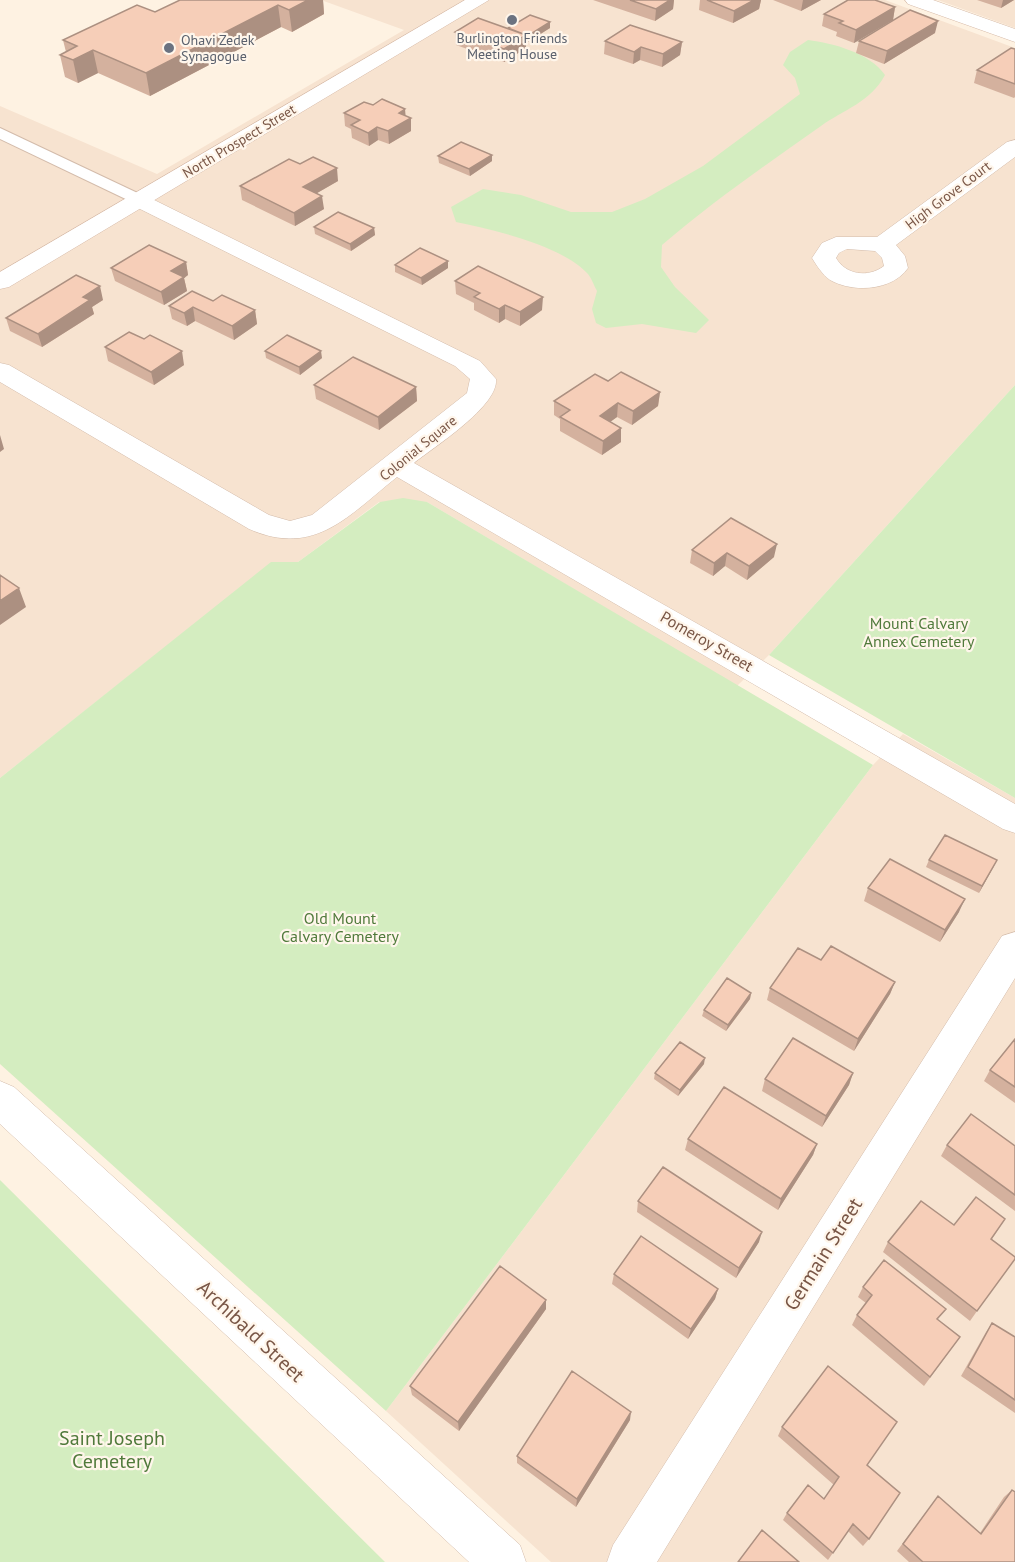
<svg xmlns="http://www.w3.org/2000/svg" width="1015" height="1562" viewBox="0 0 1015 1562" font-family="'PT Sans',sans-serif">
<rect width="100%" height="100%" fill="#fef2e2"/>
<path fill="#f7e3d0" d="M 321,0 L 885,0 L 1015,48 L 1015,385 L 769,655 L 737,686 L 427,502 L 379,502 L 298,562 L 271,563 L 0,778 L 0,106 L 157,174 L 404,30 Z
M 938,0 L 1015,0 L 1015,28 Z
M 903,734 L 1015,798 L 1015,1562 L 551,1562 L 386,1411 L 873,765 Z"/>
<path fill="#d4edc0" d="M 808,40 C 833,43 870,53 885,75 C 871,102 843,110 821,126 C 767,164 712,202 662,245 L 661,267 L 675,287 L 709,320 L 696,333 L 642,324 L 606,328 L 596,323 L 592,309 L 597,291 C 594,286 592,279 588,274 C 561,245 494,230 456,222 L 451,207 L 483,189 L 521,195 L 571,212 L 612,212 L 645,199 L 703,166 L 800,94 L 795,78 L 783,65 L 790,52 Z
M 1015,385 L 1015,798 L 769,655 Z
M 403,498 L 427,502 L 873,765 L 386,1411 L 0,1064 L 0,778 L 271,562 L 298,562 L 380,502 Z
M 0,1180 L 385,1562 L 0,1562 Z"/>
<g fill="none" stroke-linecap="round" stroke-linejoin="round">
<g stroke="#d3bbaa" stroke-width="2">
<path id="lane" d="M 0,128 L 146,197 L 148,200 L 140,205 L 134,203 L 0,139 Z"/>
</g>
<g stroke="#d3bbaa" stroke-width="1">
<path id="street" d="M 1015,140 L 1015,157 L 896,245 L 905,256 L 908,268 C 892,291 853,293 830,280 C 822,274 817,266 812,258 L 822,243 L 836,237 L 877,237 L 1007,142 ZM 847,249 L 875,251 L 882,258 L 884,266 C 868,278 846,275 836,258 L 839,253 Z
M 140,193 L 480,361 L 496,379 C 499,406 434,447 414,463 L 1015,804 L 1015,833 L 1003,829 L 397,477 C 349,515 315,558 249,529 L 0,382 L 0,363 L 9,365 L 269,515 L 290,521 L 312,515 L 467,393 L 470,379 L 455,366 L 132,205 L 129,200 L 132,195 Z
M 1015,932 L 1015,978 L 657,1562 L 607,1562 L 613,1545 L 1002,936 Z
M 0,1081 L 14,1087 L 520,1545 L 526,1562 L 469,1562 L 0,1124 Z"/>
</g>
<g stroke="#d6baa8" stroke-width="1">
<path id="secondary" d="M 465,0 L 489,0 L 9,287 L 0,289 L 0,272 Z
M 905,0 L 933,0 L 1015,29 L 1015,42 L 908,4 Z"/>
</g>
<use href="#lane" fill="#fff" fill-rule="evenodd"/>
<use href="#street" fill="#fff" fill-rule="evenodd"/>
<use href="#secondary" fill="#fff" fill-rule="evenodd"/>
</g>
<path fill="#d4b19e" d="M 180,0 L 323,0 L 324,14 L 292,32 L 281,27 L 150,96 L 98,73 L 78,83 L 65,77 L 60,55 L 66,52 L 63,40 L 155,12 Z
M 593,0 L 674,0 L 673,9 L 655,21 Z
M 700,0 L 761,0 L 759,9 L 733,23 L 699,10 Z
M 773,0 L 821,0 L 801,11 Z
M 977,0 L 1014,0 L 1001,8 Z
M 895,7 L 893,20 L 854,43 L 836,36 L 837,32 L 822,26 L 824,14 Z
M 550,22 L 550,28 L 526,43 L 526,48 L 504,62 L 456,45 L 455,32 L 508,28 Z
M 935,33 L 884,64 L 856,53 L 859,41 Z
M 605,41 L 682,42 L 680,55 L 662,67 L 640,60 L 633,64 L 604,54 Z
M 1015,49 L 1015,97 L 1014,98 L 974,83 L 977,70 Z
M 373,105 L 406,116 L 411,131 L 389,144 L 378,140 L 369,146 L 352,138 L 351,129 L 345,126 L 344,113 Z
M 438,156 L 492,161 L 470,176 L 439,163 Z
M 338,181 L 317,193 L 324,209 L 295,226 L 242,200 L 240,186 Z
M 314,227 L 374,228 L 375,235 L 351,251 L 315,234 Z
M 186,262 L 188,275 L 184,278 L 187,291 L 164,305 L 115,281 L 111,268 Z
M 395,265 L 448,268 L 422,285 L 395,272 Z
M 455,281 L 542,310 L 520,326 L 505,319 L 499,323 L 474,310 L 474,303 L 456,294 Z
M 103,300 L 92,307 L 94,314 L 42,347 L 10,331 L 6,318 Z
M 213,301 L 255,310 L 257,324 L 234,340 L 195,321 L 187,326 L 172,319 L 169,306 Z
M 144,339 L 184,365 L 154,385 L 108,361 L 105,347 Z
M 265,351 L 322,358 L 300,375 L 266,358 Z
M 608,381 L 660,392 L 658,406 L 632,425 L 617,417 L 610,422 L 621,442 L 602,455 L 560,431 L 560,419 L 554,415 L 554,401 Z
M 314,385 L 416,387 L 417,401 L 379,430 L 316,399 Z
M 692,550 L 774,557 L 747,580 L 725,566 L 713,576 L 690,563 Z
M 929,860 L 994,866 L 979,893 L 926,867 Z
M 868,888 L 959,912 L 940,942 L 864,901 Z
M 821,960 L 895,982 L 890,994 L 854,1051 L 767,1000 L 770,988 Z
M 751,993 L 750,999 L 726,1031 L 702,1016 L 704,1010 Z
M 1015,1039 L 1015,1103 L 984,1081 L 990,1070 Z
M 704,1064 L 678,1096 L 654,1079 L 655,1073 Z
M 853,1073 L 849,1085 L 822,1127 L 762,1091 L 765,1079 Z
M 688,1139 L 817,1144 L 813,1155 L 778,1210 L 685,1150 Z
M 947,1145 L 1015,1146 L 1015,1211 L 941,1156 Z
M 638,1201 L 759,1242 L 736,1278 L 637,1212 Z
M 1005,1219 L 992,1239 L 1015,1257 L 970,1321 L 883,1252 L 888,1242 L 954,1225 Z
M 614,1274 L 718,1289 L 715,1299 L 688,1339 L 612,1284 Z
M 863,1287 L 938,1320 L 960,1337 L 924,1386 L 852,1325 L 857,1315 L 866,1303 L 858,1297 Z
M 546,1300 L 546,1309 L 459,1431 L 412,1395 L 410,1386 Z
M 992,1323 L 1015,1337 L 1015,1413 L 961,1376 L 986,1332 Z
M 630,1420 L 576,1507 L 517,1463 L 517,1456 Z
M 782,1427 L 867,1465 L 869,1539 L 863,1546 L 848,1531 L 828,1560 L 783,1520 L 787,1513 L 824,1499 L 834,1485 L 778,1436 Z
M 1012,1490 L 1015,1562 L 909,1562 L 897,1551 L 938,1496 L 980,1533 L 1004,1497 Z"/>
<path fill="#ac9081" d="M 308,0 L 323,0 L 324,14 L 292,32 L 289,10 Z
M 670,0 L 674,0 L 673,9 L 655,21 L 656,9 Z
M 754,0 L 761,0 L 759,9 L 733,23 L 734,11 Z
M 803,0 L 821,0 L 801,11 Z
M 1003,0 L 1014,0 L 1001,8 Z
M 278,5 L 281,27 L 150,96 L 146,73 Z
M 895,7 L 893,20 L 854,43 L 856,30 Z
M 938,21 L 935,33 L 884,64 L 887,51 Z
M 550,22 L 550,28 L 526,43 L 526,48 L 504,62 L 504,49 Z
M 682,42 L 680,55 L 662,67 L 663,54 Z
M 641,47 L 640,60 L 633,64 L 634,52 Z
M 93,50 L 98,73 L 78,83 L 73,60 Z
M 405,109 L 406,120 L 411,118 L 411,131 L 389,144 L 388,131 L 399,113 Z
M 377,127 L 378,140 L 369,146 L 368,133 Z
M 492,155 L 492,161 L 470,176 L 469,169 Z
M 337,168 L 338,181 L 305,200 L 303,187 Z
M 322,196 L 324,209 L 295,226 L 294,213 Z
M 374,228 L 375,235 L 351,251 L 350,244 Z
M 448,261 L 448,268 L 422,285 L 421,278 Z
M 186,262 L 188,275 L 184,278 L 187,291 L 164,305 L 161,292 L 171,271 Z
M 100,286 L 103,300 L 92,307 L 94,314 L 42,347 L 38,334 L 83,297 Z
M 543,297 L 542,310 L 520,326 L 520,312 Z
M 505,305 L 505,319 L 499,323 L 499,309 Z
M 193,307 L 195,321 L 187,326 L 184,313 Z
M 255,310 L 257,324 L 234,340 L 232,326 Z
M 182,351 L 184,365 L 154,385 L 151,372 Z
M 321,351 L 322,358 L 300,375 L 299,367 Z
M 416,387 L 417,401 L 379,430 L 378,417 Z
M 660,392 L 658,406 L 632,425 L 633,411 Z
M 618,403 L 617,417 L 599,430 L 600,416 Z
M 621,428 L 621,442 L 602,455 L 603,441 Z
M 0,435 L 4,449 L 0,452 Z
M 777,544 L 774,557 L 747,580 L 749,566 Z
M 727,553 L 725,566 L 713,576 L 714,563 Z
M 19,588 L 26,607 L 0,625 L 0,601 Z
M 997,860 L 994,866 L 979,893 L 982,886 Z
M 965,899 L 959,912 L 940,942 L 945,930 Z
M 895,982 L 890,994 L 854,1051 L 858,1039 Z
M 751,993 L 750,999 L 726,1031 L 728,1025 Z
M 705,1058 L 704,1064 L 678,1096 L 680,1090 Z
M 853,1073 L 849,1085 L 822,1127 L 826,1116 Z
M 817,1144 L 813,1155 L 778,1210 L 781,1199 Z
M 762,1232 L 759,1242 L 736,1278 L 739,1268 Z
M 718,1289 L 715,1299 L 688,1339 L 691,1329 Z
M 546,1300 L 546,1309 L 459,1431 L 458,1422 Z
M 631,1412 L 630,1420 L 576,1507 L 577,1499 Z"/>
<path fill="#f6ceb8" stroke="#ac9081" stroke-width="1.5" d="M 180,0 L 308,0 L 289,10 L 278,5 L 146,73 L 93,50 L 73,60 L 60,55 L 77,46 L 63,40 L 137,5 L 155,12 Z
M 630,0 L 670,0 L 656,9 Z
M 707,0 L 754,0 L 734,11 Z
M 848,0 L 875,0 L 895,7 L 856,30 L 839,23 L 843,21 L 824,14 Z
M 910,10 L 938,21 L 887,51 L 859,41 Z
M 530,15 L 550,22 L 526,37 L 526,35 L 508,28 Z
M 478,18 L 526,35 L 504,49 L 455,32 Z
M 630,25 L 682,42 L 663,54 L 641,47 L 634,52 L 605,41 Z
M 1011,48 L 1015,49 L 1015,84 L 977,70 Z
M 382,99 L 405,109 L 399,113 L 411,118 L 388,131 L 377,127 L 368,133 L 351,125 L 360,120 L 344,113 L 364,102 L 373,105 Z
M 461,142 L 492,155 L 469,169 L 438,156 Z
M 313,157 L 337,168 L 303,187 L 322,196 L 294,213 L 240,186 L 289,159 L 300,164 Z
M 338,212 L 374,228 L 350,244 L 314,227 Z
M 149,245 L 186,262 L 171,271 L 184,277 L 161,292 L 111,268 Z
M 420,248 L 448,261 L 421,278 L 395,265 Z
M 478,266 L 543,297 L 520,312 L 505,305 L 499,309 L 474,297 L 480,293 L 455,281 Z
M 76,275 L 100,286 L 83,297 L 90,300 L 38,334 L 6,318 Z
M 192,291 L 213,301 L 222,295 L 255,310 L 232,326 L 193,307 L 184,313 L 169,306 Z
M 129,332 L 144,339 L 150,335 L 182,351 L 151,372 L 105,347 Z
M 287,335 L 321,351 L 299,367 L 265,351 Z
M 353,357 L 416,387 L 378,417 L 314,385 Z
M 621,372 L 660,392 L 633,411 L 618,403 L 600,416 L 621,428 L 603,441 L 560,417 L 570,410 L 554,401 L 595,374 L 608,381 Z
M 731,518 L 777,544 L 749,566 L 727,553 L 714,563 L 692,550 Z
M 0,575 L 19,588 L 0,601 Z
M 945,835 L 997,860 L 982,886 L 929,860 Z
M 890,859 L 965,899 L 945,930 L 868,888 Z
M 831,946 L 895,982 L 858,1039 L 770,988 L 798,948 L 821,960 Z
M 727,978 L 751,993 L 728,1025 L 704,1010 Z
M 793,1038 L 853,1073 L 826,1116 L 765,1079 Z
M 1015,1039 L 1015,1087 L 990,1070 Z
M 680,1042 L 705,1058 L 680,1090 L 655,1073 Z
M 724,1087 L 817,1144 L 781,1199 L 688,1139 Z
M 971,1114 L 1015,1146 L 1015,1195 L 947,1145 Z
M 663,1167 L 762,1232 L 739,1268 L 638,1201 Z
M 976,1197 L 1005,1219 L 991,1239 L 1015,1257 L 1015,1259 L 977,1311 L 888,1242 L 921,1201 L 954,1225 Z
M 641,1236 L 718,1289 L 691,1329 L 614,1274 Z
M 884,1260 L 946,1309 L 937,1319 L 960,1337 L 930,1377 L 857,1315 L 872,1295 L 863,1287 Z
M 500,1266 L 546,1300 L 458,1422 L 410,1386 Z
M 992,1323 L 1015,1337 L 1015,1400 L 968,1367 Z
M 828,1366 L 897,1422 L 867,1465 L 900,1493 L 869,1539 L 853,1524 L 833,1553 L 787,1513 L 808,1485 L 824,1499 L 839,1477 L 782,1427 Z
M 572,1371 L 631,1412 L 577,1499 L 517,1456 Z
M 1012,1490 L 1015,1492 L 1015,1562 L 923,1562 L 903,1544 L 938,1496 L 981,1534 Z
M 762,1530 L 799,1562 L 738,1562 Z"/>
<g fill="#6b7280" stroke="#fff6eb" stroke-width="2">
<circle cx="512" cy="20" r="6"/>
<circle cx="169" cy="48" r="6"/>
</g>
<g text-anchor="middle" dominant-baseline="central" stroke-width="4.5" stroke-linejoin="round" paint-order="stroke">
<g font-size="14" fill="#5b616d" stroke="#fff6eb">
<text x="512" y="38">Burlington Friends<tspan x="512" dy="16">Meeting House</tspan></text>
<text x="181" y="40" text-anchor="start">Ohavi Zedek<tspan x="181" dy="16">Synagogue</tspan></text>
</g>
<g font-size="14" fill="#795646" stroke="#fff6eb">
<text transform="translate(239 141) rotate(-31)">North Prospect Street</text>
<text transform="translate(948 195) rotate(-37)">High Grove Court</text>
<text transform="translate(418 448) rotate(-39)">Colonial Square</text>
</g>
<g font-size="16" fill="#507a3b" stroke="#fff6eb">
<text x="919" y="623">Mount Calvary<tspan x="919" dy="18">Annex Cemetery</tspan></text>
<text x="340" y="918">Old Mount<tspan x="340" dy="18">Calvary Cemetery</tspan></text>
</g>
<g font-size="16" fill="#795646" stroke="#fff6eb">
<text transform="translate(707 641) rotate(30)">Pomeroy Street</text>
</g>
<g font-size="20" fill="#795646" stroke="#fff6eb">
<text transform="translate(823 1254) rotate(-58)">Germain Street</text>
<text transform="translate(251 1331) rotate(43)">Archibald Street</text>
</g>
<g font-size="20" fill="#507a3b" stroke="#fff6eb">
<text x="112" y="1438">Saint Joseph<tspan x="112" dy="23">Cemetery</tspan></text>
</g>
</g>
</svg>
